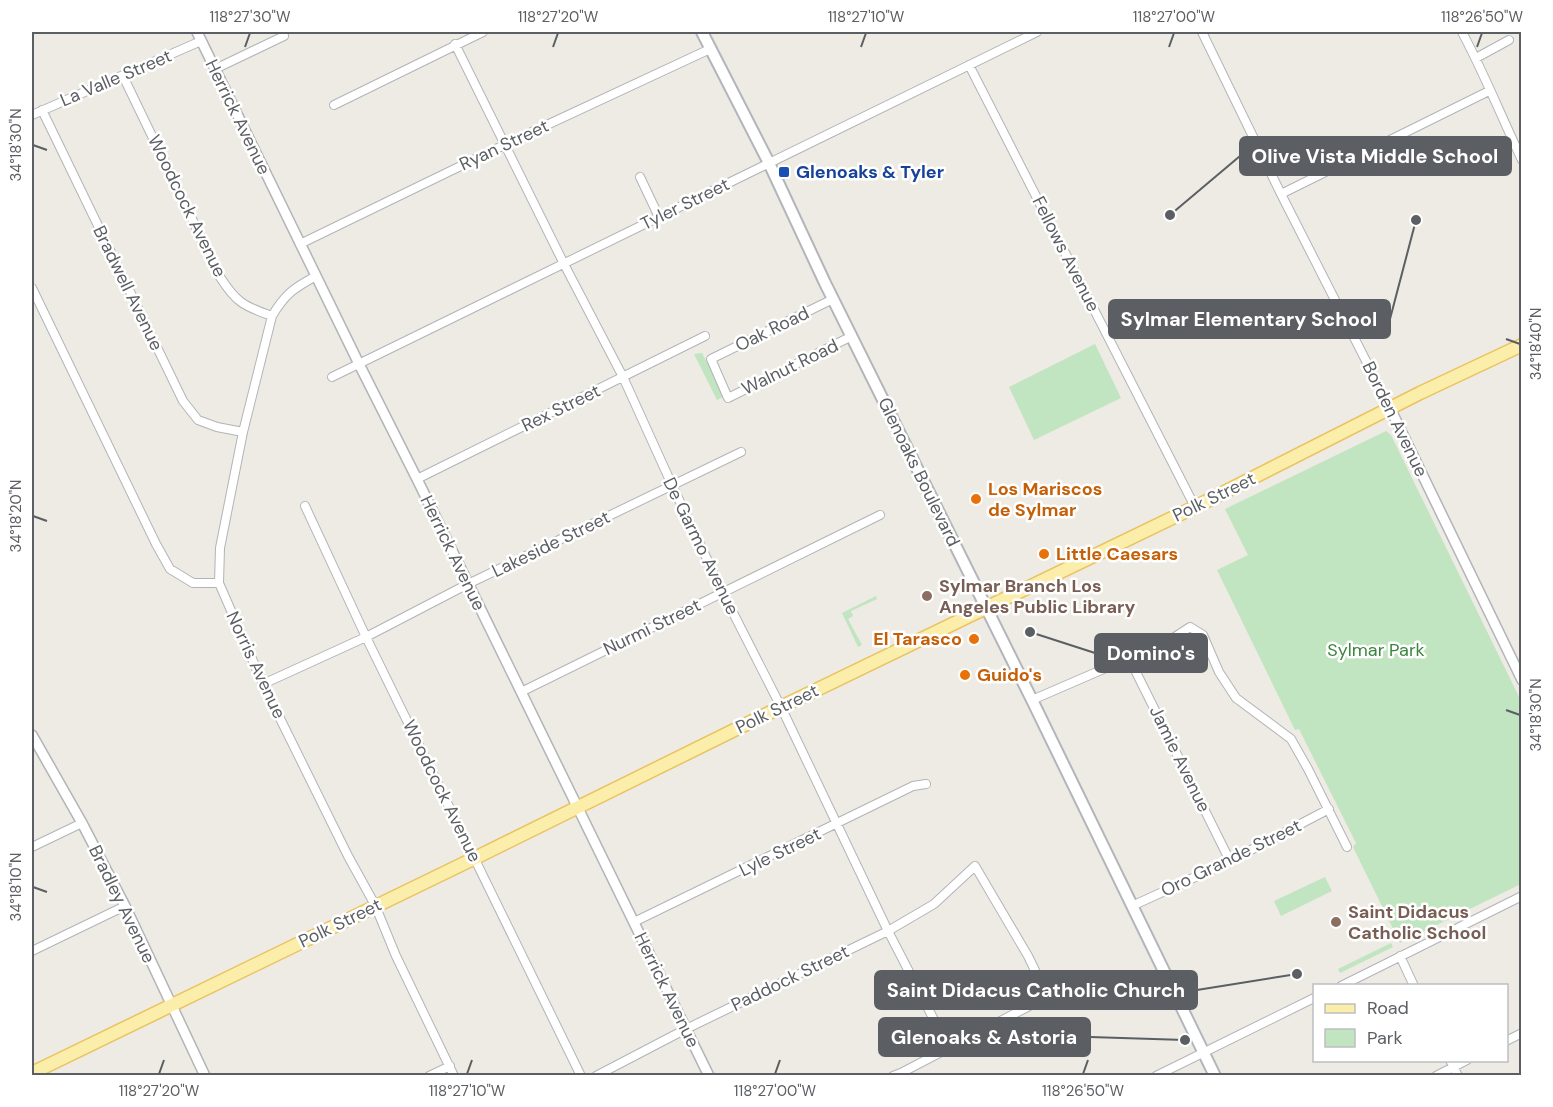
<svg xmlns="http://www.w3.org/2000/svg" width="1553" height="1107" viewBox="0 0 1553 1107" font-family="'DM Sans',sans-serif">
<rect width="100%" height="100%" fill="#edebe3"/>
<path fill="#c1e4c1" d="M 1095,344 L 1121,398 L 1034,440 L 1009,387 Z
M 702,353 L 725,396 L 717,400 L 694,354 Z
M 1386,431 L 1391,435 L 1521,701 L 1521,884 L 1400,943 L 1353,847 L 1356,843 L 1299,729 L 1295,730 L 1217,570 L 1248,555 L 1225,509 Z
M 876,596 L 877,599 L 851,611 L 853,616 L 848,619 L 862,645 L 858,647 L 842,613 Z
M 1325,877 L 1332,891 L 1281,916 L 1274,901 Z
M 1391,943 L 1393,947 L 1340,973 L 1338,969 Z"/>
<g fill="none" stroke-linecap="round" stroke-linejoin="round">
<g stroke="#b1b4b8" stroke-width="10">
<path id="minor" d="M 1202,32 L 1281,194 L 1390,408
M 1462,32 C 1484,73 1502,118 1522,160
M 455,44 L 564,264 L 623,377 L 672,485 L 723,593 L 781,707 L 888,931 L 948,1047
M 1476,58 L 1509,40
M 969,65 L 1195,507
M 215,69 L 284,36
M 123,76 L 220,277 C 236,302 243,306 272,316
M 334,105 L 483,32
M 42,110 L 183,401 L 198,420 L 217,427 L 243,432
M 32,115 L 201,41
M 640,177 L 659,217
M 1281,194 L 1489,91
M 300,244 L 506,144 L 710,49
M 32,288 L 156,544 L 170,569 L 193,583 L 219,583 L 263,684 L 348,856 L 375,905 L 396,956 L 454,1076
M 833,299 L 711,359 L 728,398 L 852,336
M 332,377 L 1037,32
M 417,479 L 705,336
M 305,506 L 366,637 L 581,1076
M 219,583 L 220,548 L 243,432 L 272,316 C 285,294 294,288 316,276
M 1129,658 L 1230,861
M 263,684 L 366,637 L 468,584 L 741,452
M 521,692 L 880,515
M 1032,700 L 1129,658 L 1158,648 L 1190,627 L 1203,635 L 1219,672 L 1236,698 L 1291,739 L 1308,769 L 1347,847
M 32,847 L 82,823
M 1132,906 L 1230,861 L 1329,809
M 634,922 L 913,786 L 926,784
M 32,951 L 125,906
M 1400,956 L 1414,986
M 1341,986 L 1522,896
M 1506,1041 L 1522,1033
M 1450,1060 L 1458,1076
M 429,1076 L 450,1066
M 596,1076 L 686,1029 L 888,931 L 934,904 L 975,866 L 1028,956 L 1043,987 L 1035,1003 L 901,1073 L 893,1076
M 1156,1076 L 1314,998
M 1436,1076 L 1467,1060"/>
</g>
<g stroke="#b1b4b8" stroke-width="12">
<path id="tertiary" d="M 197,32 L 359,364 L 417,479 L 709,1076
M 1390,408 L 1522,680
M 32,735 L 82,823 L 125,906 L 205,1076"/>
</g>
<g stroke="#b2b6ba" stroke-width="14">
<path id="secondary" d="M 702,32 L 769,163 L 825,283 L 1032,700 L 1215,1076"/>
</g>
<g stroke="#eac360" stroke-width="15">
<path id="primary" d="M 32,1073 L 475,858 L 781,707 L 1201,504 L 1420,393 L 1522,345"/>
</g>
<use href="#minor" stroke="#fff" stroke-width="8"/>
<use href="#tertiary" stroke="#fff" stroke-width="9"/>
<use href="#secondary" stroke="#fff" stroke-width="10"/>
<use href="#primary" stroke="#fbeeab" stroke-width="12"/>
</g>
<path fill="none" stroke="#5b5f63" stroke-width="2" d="M 245,47 L 250,33M 553,47 L 558,33M 861,47 L 866,33M 1169,47 L 1174,33M 1477,47 L 1482,33M 33,145 L 47,150M 1506,339 L 1520,344M 33,516 L 47,521M 1506,710 L 1520,715M 33,887 L 47,892M 159,1074 L 164,1060M 467,1074 L 472,1060M 775,1074 L 780,1060M 1083,1074 L 1088,1060"/>
<rect fill="#1a4fb4" stroke="#fff" stroke-width="2" x="778" y="166" width="12" height="12" rx="3"/>
<g fill="#e8710a" stroke="#fff" stroke-width="2">
<circle cx="976" cy="499" r="6"/>
<circle cx="1044" cy="554" r="6"/>
<circle cx="974" cy="639" r="6"/>
<circle cx="965" cy="675" r="6"/>
</g>
<g fill="#8d6e63" stroke="#fff" stroke-width="2">
<circle cx="927" cy="596" r="6"/>
<circle cx="1336" cy="922" r="6"/>
</g>
<g text-anchor="middle" dominant-baseline="central" stroke-width="5" stroke-linejoin="round" paint-order="stroke">
<g font-size="18" fill="#5b5f63" stroke="#fff">
<text transform="translate(116 78) rotate(-23)">La Valle Street</text>
<text transform="translate(238 117) rotate(64)">Herrick Avenue</text>
<text transform="translate(504 145) rotate(-25)">Ryan Street</text>
<text transform="translate(685 204) rotate(-26)">Tyler Street</text>
<text transform="translate(187 206) rotate(64)">Woodcock Avenue</text>
<text transform="translate(1066 254) rotate(63)">Fellows Avenue</text>
<text transform="translate(128 288) rotate(64)">Bradwell Avenue</text>
<text transform="translate(772 329) rotate(-26)">Oak Road</text>
<text transform="translate(790 367) rotate(-26)">Walnut Road</text>
<text transform="translate(561 408) rotate(-26)">Rex Street</text>
<text transform="translate(1395 419) rotate(64)">Borden Avenue</text>
<text transform="translate(919 472) rotate(64)">Glenoaks Boulevard</text>
<text transform="translate(1214 497) rotate(-26)">Polk Street</text>
<text transform="translate(551 544) rotate(-26)">Lakeside Street</text>
<text transform="translate(701 546) rotate(64)">De Garmo Avenue</text>
<text transform="translate(453 553) rotate(64)">Herrick Avenue</text>
<text transform="translate(652 627) rotate(-26)">Nurmi Street</text>
<text transform="translate(256 665) rotate(65)">Norris Avenue</text>
<text transform="translate(777 709) rotate(-26)">Polk Street</text>
<text transform="translate(1180 759) rotate(64)">Jamie Avenue</text>
<text transform="translate(442 791) rotate(64)">Woodcock Avenue</text>
<text transform="translate(780 852) rotate(-26)">Lyle Street</text>
<text transform="translate(1231 858) rotate(-26)">Oro Grande Street</text>
<text transform="translate(122 904) rotate(64)">Bradley Avenue</text>
<text transform="translate(340 923) rotate(-26)">Polk Street</text>
<text transform="translate(790 978) rotate(-26)">Paddock Street</text>
<text transform="translate(667 990) rotate(64)">Herrick Avenue</text>
</g>
<g font-size="18" font-weight="bold" fill="#164399" stroke="#fff" text-anchor="start">
<text x="796" y="172">Glenoaks &amp; Tyler</text>
</g>
<g font-size="18" font-weight="bold" fill="#c56008" stroke="#fff" text-anchor="start">
<text x="988" y="489">Los Mariscos<tspan x="988" dy="21">de Sylmar</tspan></text>
<text x="1056" y="554">Little Caesars</text>
<text x="962" y="639" text-anchor="end">El Tarasco</text>
<text x="977" y="675">Guido's</text>
</g>
<g font-size="18" font-weight="bold" fill="#785e54" stroke="#fff" text-anchor="start">
<text x="939" y="586">Sylmar Branch Los<tspan x="939" dy="21">Angeles Public Library</tspan></text>
<text x="1348" y="912">Saint Didacus<tspan x="1348" dy="21">Catholic School</tspan></text>
</g>
<g font-size="18" fill="#3a843d" stroke="#fff">
<text x="1376" y="650">Sylmar Park</text>
</g>
</g>
<path fill="none" stroke="#5b5f63" stroke-width="2" d="M1170 215L1240 156M1416 220L1390 319M1030 632L1095 653M1297 974L1197 990M1185 1040L1090 1037"/>
<g fill="#5b5f63" stroke="#fff" stroke-width="2">
<circle cx="1170" cy="215" r="6"/>
<circle cx="1416" cy="220" r="6"/>
<circle cx="1030" cy="632" r="6"/>
<circle cx="1297" cy="974" r="6"/>
<circle cx="1185" cy="1040" r="6"/>
</g>
<g fill="#5b5f63" stroke="#5b5f63" stroke-width="2">
<rect x="1240" y="137" width="271" height="38" rx="6"/>
<rect x="1109" y="300" width="281" height="38" rx="6"/>
<rect x="1095" y="634" width="112" height="38" rx="6"/>
<rect x="875" y="971" width="322" height="38" rx="6"/>
<rect x="879" y="1018" width="211" height="38" rx="6"/>
</g>
<g font-size="20" text-anchor="middle" font-weight="bold" fill="#fff">
<text x="1375" y="163">Olive Vista Middle School</text>
<text x="1249" y="326">Sylmar Elementary School</text>
<text x="1151" y="660">Domino's</text>
<text x="1036" y="997">Saint Didacus Catholic Church</text>
<text x="984" y="1044">Glenoaks &amp; Astoria</text>
</g>
<rect width="1553" height="1107" fill="none" stroke="#ffffff" stroke-width="66"/>
<rect x="1313" y="984" width="195" height="78" fill="#ffffff" stroke="#bdbfc1" stroke-width="1.5"/>
<rect x="1325" y="1004" width="30" height="9" fill="#fbeeab" stroke="#bdbfc1" stroke-width="1.5"/>
<text x="1367" y="1014" font-size="18" fill="#5b5f63">Road</text>
<rect x="1325" y="1029" width="30" height="18" fill="#c1e4c1" stroke="#bdbfc1" stroke-width="1.5"/>
<text x="1367" y="1044" font-size="18" fill="#5b5f63">Park</text>
<rect x="33" y="33" width="1487" height="1041" fill="none" stroke="#5b5f63" stroke-width="2"/>
<g font-size="15" text-anchor="middle" fill="#5b5f63">
<text x="250" y="22">118°27'30"W</text>
<text x="558" y="22">118°27'20"W</text>
<text x="866" y="22">118°27'10"W</text>
<text x="1174" y="22">118°27'00"W</text>
<text x="1482" y="22">118°26'50"W</text>
<text transform="translate(16 145) rotate(-90)" y="5">34°18'30"N</text>
<text transform="translate(1536 344) rotate(-90)" y="5">34°18'40"N</text>
<text transform="translate(16 516) rotate(-90)" y="5">34°18'20"N</text>
<text transform="translate(1536 715) rotate(-90)" y="5">34°18'30"N</text>
<text transform="translate(16 887) rotate(-90)" y="5">34°18'10"N</text>
<text x="159" y="1096">118°27'20"W</text>
<text x="467" y="1096">118°27'10"W</text>
<text x="775" y="1096">118°27'00"W</text>
<text x="1083" y="1096">118°26'50"W</text>
</g>
</svg>
